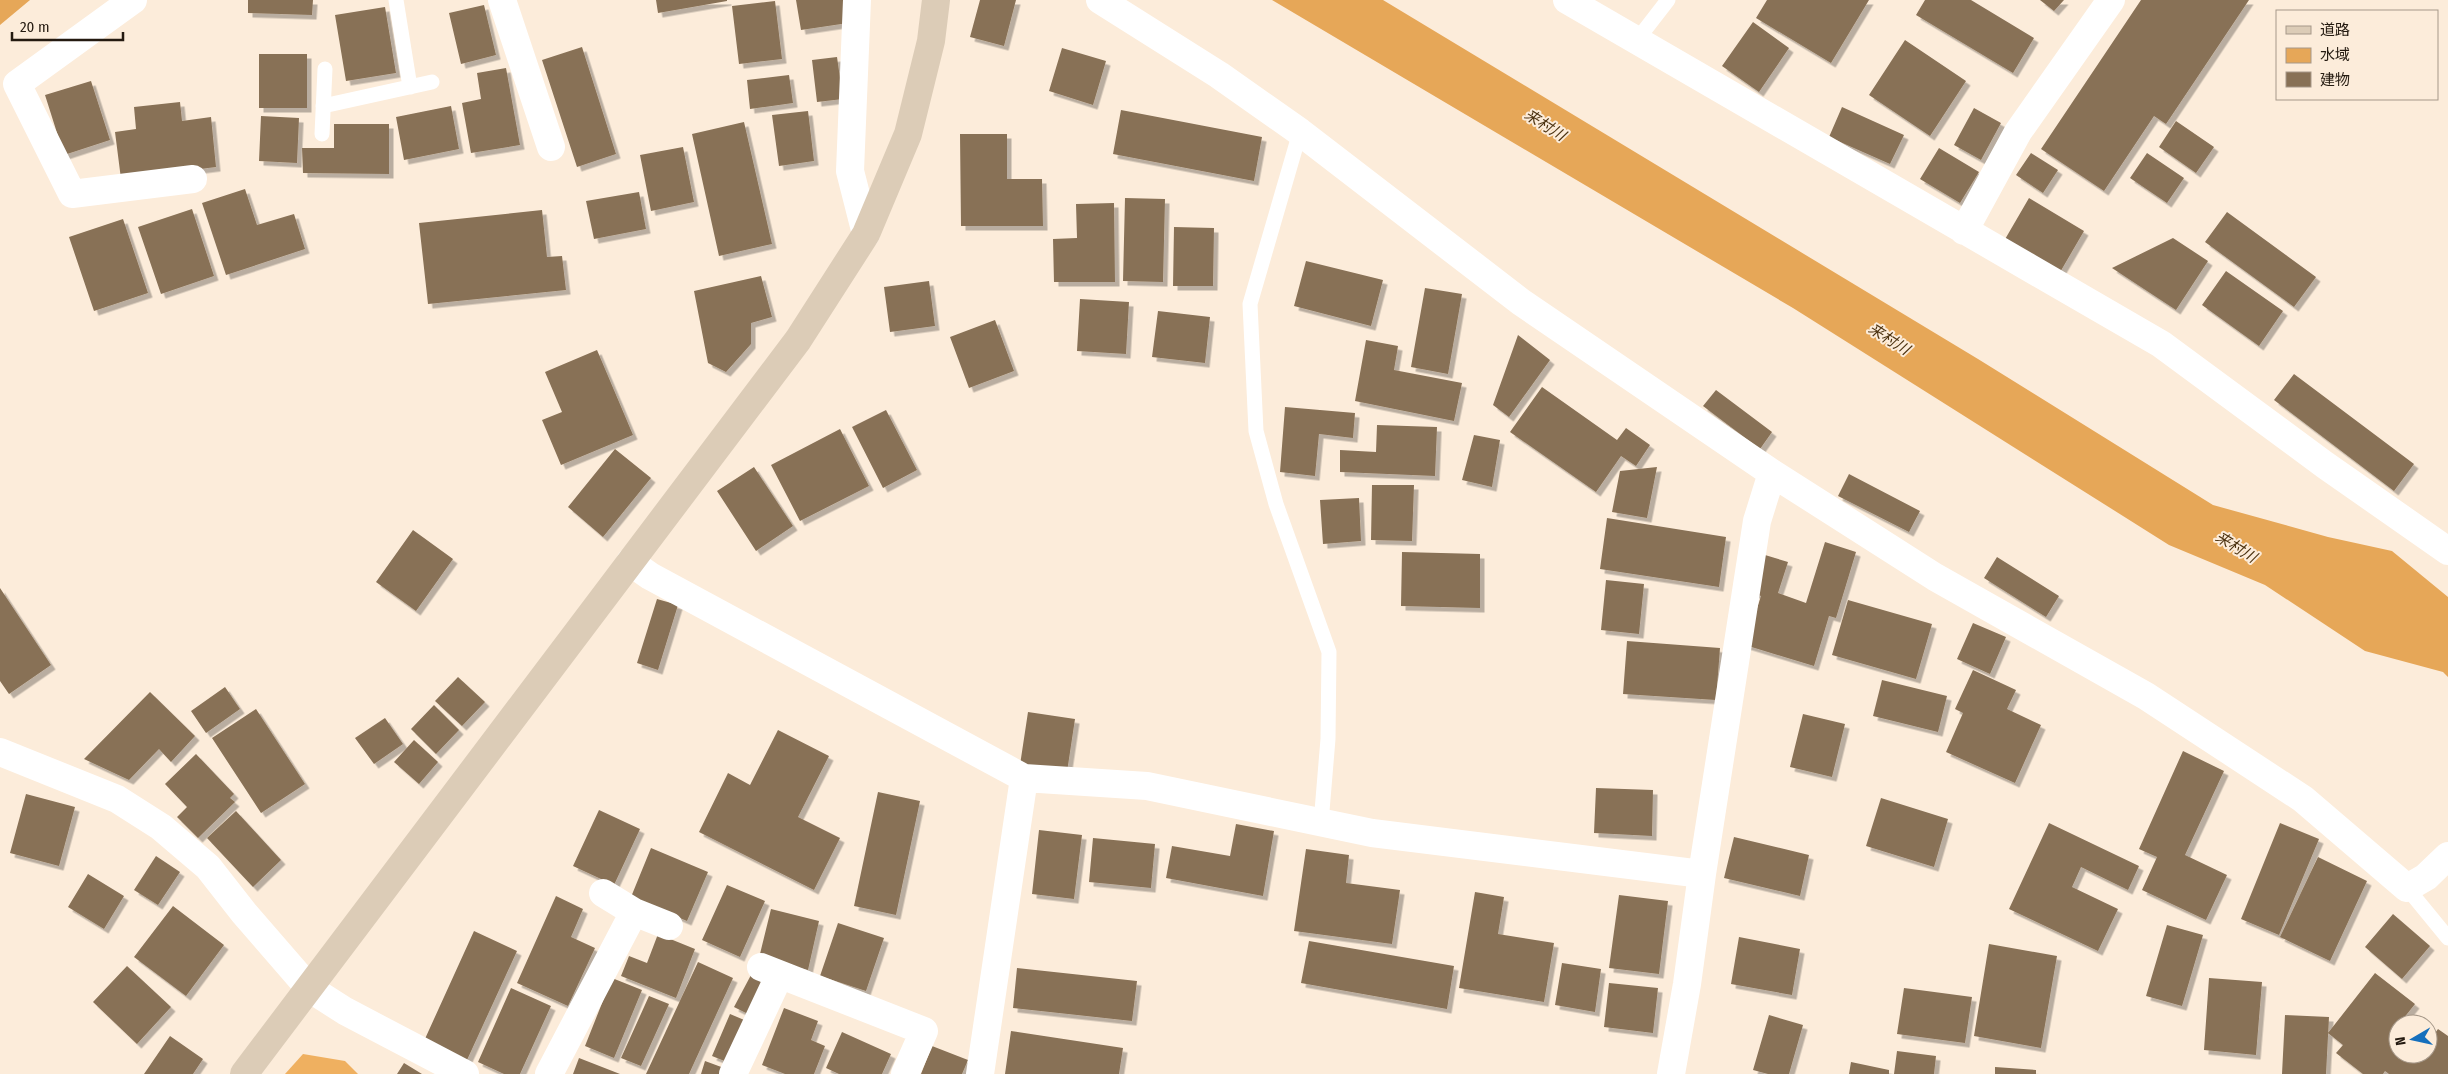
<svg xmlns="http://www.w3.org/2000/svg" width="2448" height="1074" viewBox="0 0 2448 1074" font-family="'Fira Sans Condensed','Noto Sans JP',sans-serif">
<defs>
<filter id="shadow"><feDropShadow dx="4.5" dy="4.5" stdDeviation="0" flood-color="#0004"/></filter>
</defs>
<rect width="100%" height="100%" fill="#fcecda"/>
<path fill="#efb060" d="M 303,1054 L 345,1061 L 358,1074 L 285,1074 Z"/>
<path fill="#e6a758" d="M 0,0 L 30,0 L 0,25 Z
M 1272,0 L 1383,0 L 1978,359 L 2213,505 L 2328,537 L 2392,551 L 2448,597 L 2448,677 L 2443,672 L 2365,651 L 2265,585 L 2169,545 L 1793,308 Z"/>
<path fill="#887156" filter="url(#shadow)" d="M 248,0 L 313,0 L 312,15 L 248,13 Z
M 656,0 L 727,0 L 727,1 L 658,13 Z
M 796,0 L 844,0 L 848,23 L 801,30 Z
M 980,0 L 1016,0 L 1004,46 L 970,37 Z
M 1767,0 L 1869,0 L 1831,63 L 1756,18 Z
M 1925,0 L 1971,0 L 2034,38 L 2013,73 L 1916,15 Z
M 2040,0 L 2064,0 L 2054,11 Z
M 2141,0 L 2249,0 L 2166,124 L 2154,116 L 2104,191 L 2041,149 Z
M 775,1 L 782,59 L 739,64 L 732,6 Z
M 484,5 L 496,55 L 461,64 L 449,13 Z
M 385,7 L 396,73 L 346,81 L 335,15 Z
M 1753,22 L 1789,48 L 1759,92 L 1722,66 Z
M 1905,40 L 1966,81 L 1930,136 L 1869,95 Z
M 582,47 L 616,154 L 577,167 L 542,60 Z
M 1062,48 L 1106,61 L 1093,105 L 1049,91 Z
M 259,54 L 307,54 L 307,108 L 259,108 Z
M 837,57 L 843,99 L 817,102 L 812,60 Z
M 506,68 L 520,145 L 471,153 L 462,103 L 481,99 L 477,73 Z
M 789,75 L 793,103 L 750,109 L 747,80 Z
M 91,81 L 110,140 L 64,155 L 45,95 Z
M 180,102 L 182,121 L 211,117 L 216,167 L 121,179 L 115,132 L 136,129 L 134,107 Z
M 451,106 L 459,149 L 404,160 L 396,117 Z
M 1842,107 L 1904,135 L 1890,164 L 1829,137 Z
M 1974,108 L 2001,123 L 1981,160 L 1954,145 Z
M 1121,110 L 1262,137 L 1254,181 L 1113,154 Z
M 808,111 L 814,161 L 779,166 L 772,115 Z
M 261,116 L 299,118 L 297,163 L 259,161 Z
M 2176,121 L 2214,147 L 2196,173 L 2159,147 Z
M 744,122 L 772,244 L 719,256 L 692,134 Z
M 334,124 L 389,124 L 389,174 L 303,173 L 302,148 L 334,148 Z
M 960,134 L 1007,134 L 1007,179 L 1042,179 L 1043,226 L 961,226 Z
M 683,147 L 694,202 L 651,211 L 640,155 Z
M 1939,148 L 1979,172 L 1960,203 L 1920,179 Z
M 2031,153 L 2058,170 L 2043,193 L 2016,175 Z
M 2147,153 L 2184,178 L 2167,203 L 2130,178 Z
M 245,189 L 257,225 L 294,214 L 305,249 L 226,275 L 202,203 Z
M 639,192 L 646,229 L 594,239 L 586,201 Z
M 1125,198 L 1165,199 L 1163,282 L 1123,281 Z
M 2029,198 L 2084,231 L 2059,274 L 2004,241 Z
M 1114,203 L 1115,282 L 1054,282 L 1053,239 L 1077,238 L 1076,204 Z
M 192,209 L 214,276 L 161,294 L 138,227 Z
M 542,210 L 547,257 L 562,256 L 566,290 L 428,304 L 419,223 Z
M 2227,212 L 2316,277 L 2294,307 L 2205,242 Z
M 123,219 L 148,293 L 94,311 L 69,237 Z
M 1174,227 L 1214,228 L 1213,286 L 1173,286 Z
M 2173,238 L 2208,261 L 2176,310 L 2112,268 Z
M 1306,261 L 1383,280 L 1371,326 L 1294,306 Z
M 2226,271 L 2283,311 L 2259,346 L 2202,305 Z
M 761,276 L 772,317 L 751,323 L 751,344 L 726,372 L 708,363 L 694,291 Z
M 929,281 L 935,326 L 890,332 L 884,287 Z
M 1425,288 L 1462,294 L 1448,374 L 1411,367 Z
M 1080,299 L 1129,302 L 1126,354 L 1077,351 Z
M 1158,311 L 1210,317 L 1205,363 L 1152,357 Z
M 995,320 L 1014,371 L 969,388 L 950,337 Z
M 1518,335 L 1550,360 L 1509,417 L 1493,405 Z
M 1366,340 L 1398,346 L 1394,370 L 1462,383 L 1454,421 L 1355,401 Z
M 597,350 L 633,435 L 561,465 L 542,420 L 562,412 L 545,372 Z
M 2294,374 L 2414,464 L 2394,491 L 2274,400 Z
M 1542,387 L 1617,440 L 1626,428 L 1650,445 L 1636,466 L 1621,456 L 1596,492 L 1510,432 Z
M 1716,390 L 1772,432 L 1760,449 L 1703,406 Z
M 1285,407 L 1355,413 L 1353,438 L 1319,434 L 1315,476 L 1280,472 Z
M 886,410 L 917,470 L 883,488 L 852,427 Z
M 1377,425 L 1437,427 L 1435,476 L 1340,472 L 1340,450 L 1376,452 Z
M 840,429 L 869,486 L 800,521 L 771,465 Z
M 1474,435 L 1500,440 L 1492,487 L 1462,480 Z
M 615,449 L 651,478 L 603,537 L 568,507 Z
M 754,467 L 793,526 L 756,551 L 717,491 Z
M 1657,467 L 1647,518 L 1612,512 L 1620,471 Z
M 1849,474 L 1920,511 L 1909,532 L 1838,496 Z
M 1372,485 L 1414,485 L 1412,541 L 1371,540 Z
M 1359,498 L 1361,541 L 1323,544 L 1320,500 Z
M 1607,518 L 1726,537 L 1719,587 L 1600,569 Z
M 413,530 L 453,559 L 416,611 L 376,582 Z
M 1825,542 L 1856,552 L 1836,618 L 1829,616 L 1814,666 L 1745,645 L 1761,596 L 1753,593 L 1765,555 L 1788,562 L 1778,593 L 1806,603 Z
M 1402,552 L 1480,554 L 1480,608 L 1401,606 Z
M 1997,557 L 2059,596 L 2046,617 L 1984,578 Z
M 1606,580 L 1644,584 L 1639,634 L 1601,630 Z
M 0,588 L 51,665 L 9,694 L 0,681 Z
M 657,599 L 678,605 L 658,670 L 637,663 Z
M 1848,600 L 1932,624 L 1916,679 L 1832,655 Z
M 1973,623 L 2006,637 L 1990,674 L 1957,659 Z
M 1627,641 L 1720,648 L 1716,700 L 1623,694 Z
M 1973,670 L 2016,690 L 2007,709 L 2041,725 L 2015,783 L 1946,752 L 1963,713 L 1955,709 Z
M 458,677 L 485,702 L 462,726 L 435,701 Z
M 1882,680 L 1947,696 L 1938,732 L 1873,716 Z
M 225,687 L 240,709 L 206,733 L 191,711 Z
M 150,692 L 195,736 L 171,762 L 159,749 L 129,780 L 84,759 Z
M 434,705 L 459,730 L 436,754 L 411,729 Z
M 256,709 L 305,784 L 261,813 L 212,738 Z
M 1028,712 L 1075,719 L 1067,772 L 1020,765 Z
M 1803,714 L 1845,724 L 1832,777 L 1790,767 Z
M 385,718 L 403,744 L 374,764 L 355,738 Z
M 778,730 L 829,756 L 798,817 L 840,838 L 814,890 L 699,832 L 728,773 L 750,785 Z
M 414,740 L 438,762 L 419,784 L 394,762 Z
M 2183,751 L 2224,771 L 2185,855 L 2227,875 L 2206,920 L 2142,890 L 2157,857 L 2139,849 Z
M 196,754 L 234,794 L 230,798 L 235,802 L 198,838 L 177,817 L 187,807 L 165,784 Z
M 1596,788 L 1653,790 L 1652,836 L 1594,833 Z
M 878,792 L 920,801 L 896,915 L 854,906 Z
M 26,794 L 75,807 L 59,866 L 10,853 Z
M 1881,798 L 1948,819 L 1934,867 L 1866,846 Z
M 599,810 L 640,829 L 614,885 L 573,866 Z
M 236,811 L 281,860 L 253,887 L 207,838 Z
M 2049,823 L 2139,866 L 2128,890 L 2081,867 L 2072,887 L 2118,909 L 2098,951 L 2009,909 Z
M 2280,823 L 2319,839 L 2279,935 L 2241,919 Z
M 1236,824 L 1274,831 L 1263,896 L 1166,878 L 1172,846 L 1230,856 Z
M 1039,830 L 1082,835 L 1074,899 L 1032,894 Z
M 1734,837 L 1809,855 L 1800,896 L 1724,878 Z
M 1093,838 L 1155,844 L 1151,888 L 1089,882 Z
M 651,848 L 708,872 L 687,921 L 631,897 Z
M 1306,849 L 1349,855 L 1346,883 L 1400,890 L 1392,944 L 1294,931 Z
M 156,856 L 180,872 L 158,905 L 134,890 Z
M 2318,857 L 2367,881 L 2330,961 L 2280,937 Z
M 88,874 L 124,896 L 104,929 L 68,907 Z
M 727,885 L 765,901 L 740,957 L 702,940 Z
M 1475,892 L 1504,897 L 1498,934 L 1554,943 L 1544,1002 L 1459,988 Z
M 1619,895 L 1668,901 L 1659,974 L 1609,968 Z
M 556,896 L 583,909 L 571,937 L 595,948 L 568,1006 L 517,983 Z
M 173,906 L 224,945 L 186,996 L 134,957 Z
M 771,909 L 819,921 L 808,970 L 759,958 Z
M 2393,914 L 2430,946 L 2402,979 L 2365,947 Z
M 838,923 L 884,938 L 866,991 L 820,976 Z
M 2167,925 L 2203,935 L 2182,1006 L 2146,996 Z
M 474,931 L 517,951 L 467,1060 L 424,1041 Z
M 658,934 L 695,949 L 676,998 L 621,976 L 629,956 L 647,963 Z
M 1739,937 L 1800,949 L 1792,995 L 1731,984 Z
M 1309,941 L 1454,966 L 1447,1009 L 1301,983 Z
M 1989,944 L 2057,956 L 2041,1048 L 1974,1036 Z
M 698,962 L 733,978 L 689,1074 L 646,1074 Z
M 1562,963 L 1601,969 L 1595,1012 L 1555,1005 Z
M 127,966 L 171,1007 L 137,1044 L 93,1002 Z
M 1017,968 L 1137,981 L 1132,1021 L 1013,1008 Z
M 2375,973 L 2415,1004 L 2403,1019 L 2409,1024 L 2398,1024 L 2398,1054 L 2428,1054 L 2428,1039 L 2430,1040 L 2438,1029 L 2448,1036 L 2448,1074 L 2389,1074 L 2385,1071 L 2383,1074 L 2363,1074 L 2336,1053 L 2343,1045 L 2328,1033 Z
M 751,975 L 769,985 L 752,1016 L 734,1007 Z
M 612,978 L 642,990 L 614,1058 L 585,1046 Z
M 2209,978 L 2262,982 L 2256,1055 L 2204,1050 Z
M 1609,983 L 1658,988 L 1653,1033 L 1604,1027 Z
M 511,988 L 551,1006 L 520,1074 L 504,1074 L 478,1062 Z
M 1904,988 L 1972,997 L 1965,1043 L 1897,1034 Z
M 649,996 L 669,1004 L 641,1066 L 621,1058 Z
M 784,1008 L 818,1021 L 811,1040 L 825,1046 L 814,1074 L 785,1074 L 762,1065 Z
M 730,1014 L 749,1022 L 732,1064 L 712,1056 Z
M 1769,1015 L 1803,1025 L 1789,1074 L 1768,1074 L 1753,1070 Z
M 2285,1015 L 2329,1017 L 2326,1074 L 2282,1074 Z
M 1011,1031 L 1123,1048 L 1119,1074 L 1005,1074 Z
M 842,1032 L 891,1054 L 882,1074 L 839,1074 L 826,1068 Z
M 170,1036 L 203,1059 L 193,1074 L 144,1074 Z
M 932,1046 L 968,1060 L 962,1074 L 921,1074 Z
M 1897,1051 L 1936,1056 L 1934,1074 L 1894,1074 Z
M 579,1058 L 620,1074 L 573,1074 Z
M 705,1061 L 724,1068 L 722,1074 L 701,1074 Z
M 1851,1062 L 1889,1070 L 1889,1074 L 1849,1074 Z
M 404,1063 L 422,1074 L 397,1074 Z
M 1995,1067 L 2036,1070 L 2036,1074 L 1995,1074 Z"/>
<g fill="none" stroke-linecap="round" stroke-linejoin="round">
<path stroke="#fff" stroke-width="15" d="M 396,0 L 410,87
M 1637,40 L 1668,0
M 323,106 L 432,82
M 1300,132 L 1250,304 L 1256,431 L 1276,504 L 1329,652 L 1328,739 L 1321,823
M 322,134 L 325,69
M 2407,888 L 2448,938"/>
<path stroke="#fff" stroke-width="28" d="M 133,0 L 17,84 L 72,194 L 193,179
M 502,0 L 551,147
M 857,0 L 850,171 L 866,234
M 1100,0 L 1219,75 L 1300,132 L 1521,302 L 1772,473 L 1935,577 L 2146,696 L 2303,799 L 2407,888 L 2426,877 L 2448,856
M 1567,0 L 2161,344 L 2325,465 L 2448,551
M 1964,231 L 2018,132 L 2111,0
M 630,562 L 650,576 L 1024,778 L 1147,786 L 1372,833 L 1702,874 L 1757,521 L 1772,473
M 0,752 L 117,799 L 161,827 L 208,867 L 244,913 L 309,988 L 345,1011 L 465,1074
M 603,893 L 634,912 L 669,926
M 761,967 L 924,1031 L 905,1074
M 549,1074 L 634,912
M 733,1074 L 779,976
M 980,1074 L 1024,778
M 1671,1074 L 1687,984 L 1702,874"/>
<path stroke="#dcccb7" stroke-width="28" d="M 244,1074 L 798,340 L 866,234 L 908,134 L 931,41 L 936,0"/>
</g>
<g text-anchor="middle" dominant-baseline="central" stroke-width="4" stroke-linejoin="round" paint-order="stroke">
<g font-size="15" font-style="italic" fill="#4d3311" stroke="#fcecda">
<text transform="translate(1545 125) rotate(32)">来村川</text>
<text transform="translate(1889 339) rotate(32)">来村川</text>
<text transform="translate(2236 547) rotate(31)">来村川</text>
</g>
</g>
<rect x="2276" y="10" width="162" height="90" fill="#fcecda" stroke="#a69889"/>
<rect x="2286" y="26" width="25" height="8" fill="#dcccb7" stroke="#a69889"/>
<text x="2320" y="35" font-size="15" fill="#241a10">道路</text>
<rect x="2286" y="48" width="25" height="15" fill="#e6a758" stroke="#a69889"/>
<text x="2320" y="60" font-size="15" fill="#241a10">水域</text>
<rect x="2286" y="72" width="25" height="15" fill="#887156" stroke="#a69889"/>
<text x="2320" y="85" font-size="15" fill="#241a10">建物</text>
<g transform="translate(2413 1039) rotate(261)"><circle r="24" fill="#fcecda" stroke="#a69889"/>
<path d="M0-4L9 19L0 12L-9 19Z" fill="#156fbc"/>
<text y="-8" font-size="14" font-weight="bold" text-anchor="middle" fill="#241a10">N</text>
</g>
<path d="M12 32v8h111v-8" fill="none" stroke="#241a10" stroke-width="2.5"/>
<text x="20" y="32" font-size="15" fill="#241a10" stroke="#fcecda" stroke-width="4" paint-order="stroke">20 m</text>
</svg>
